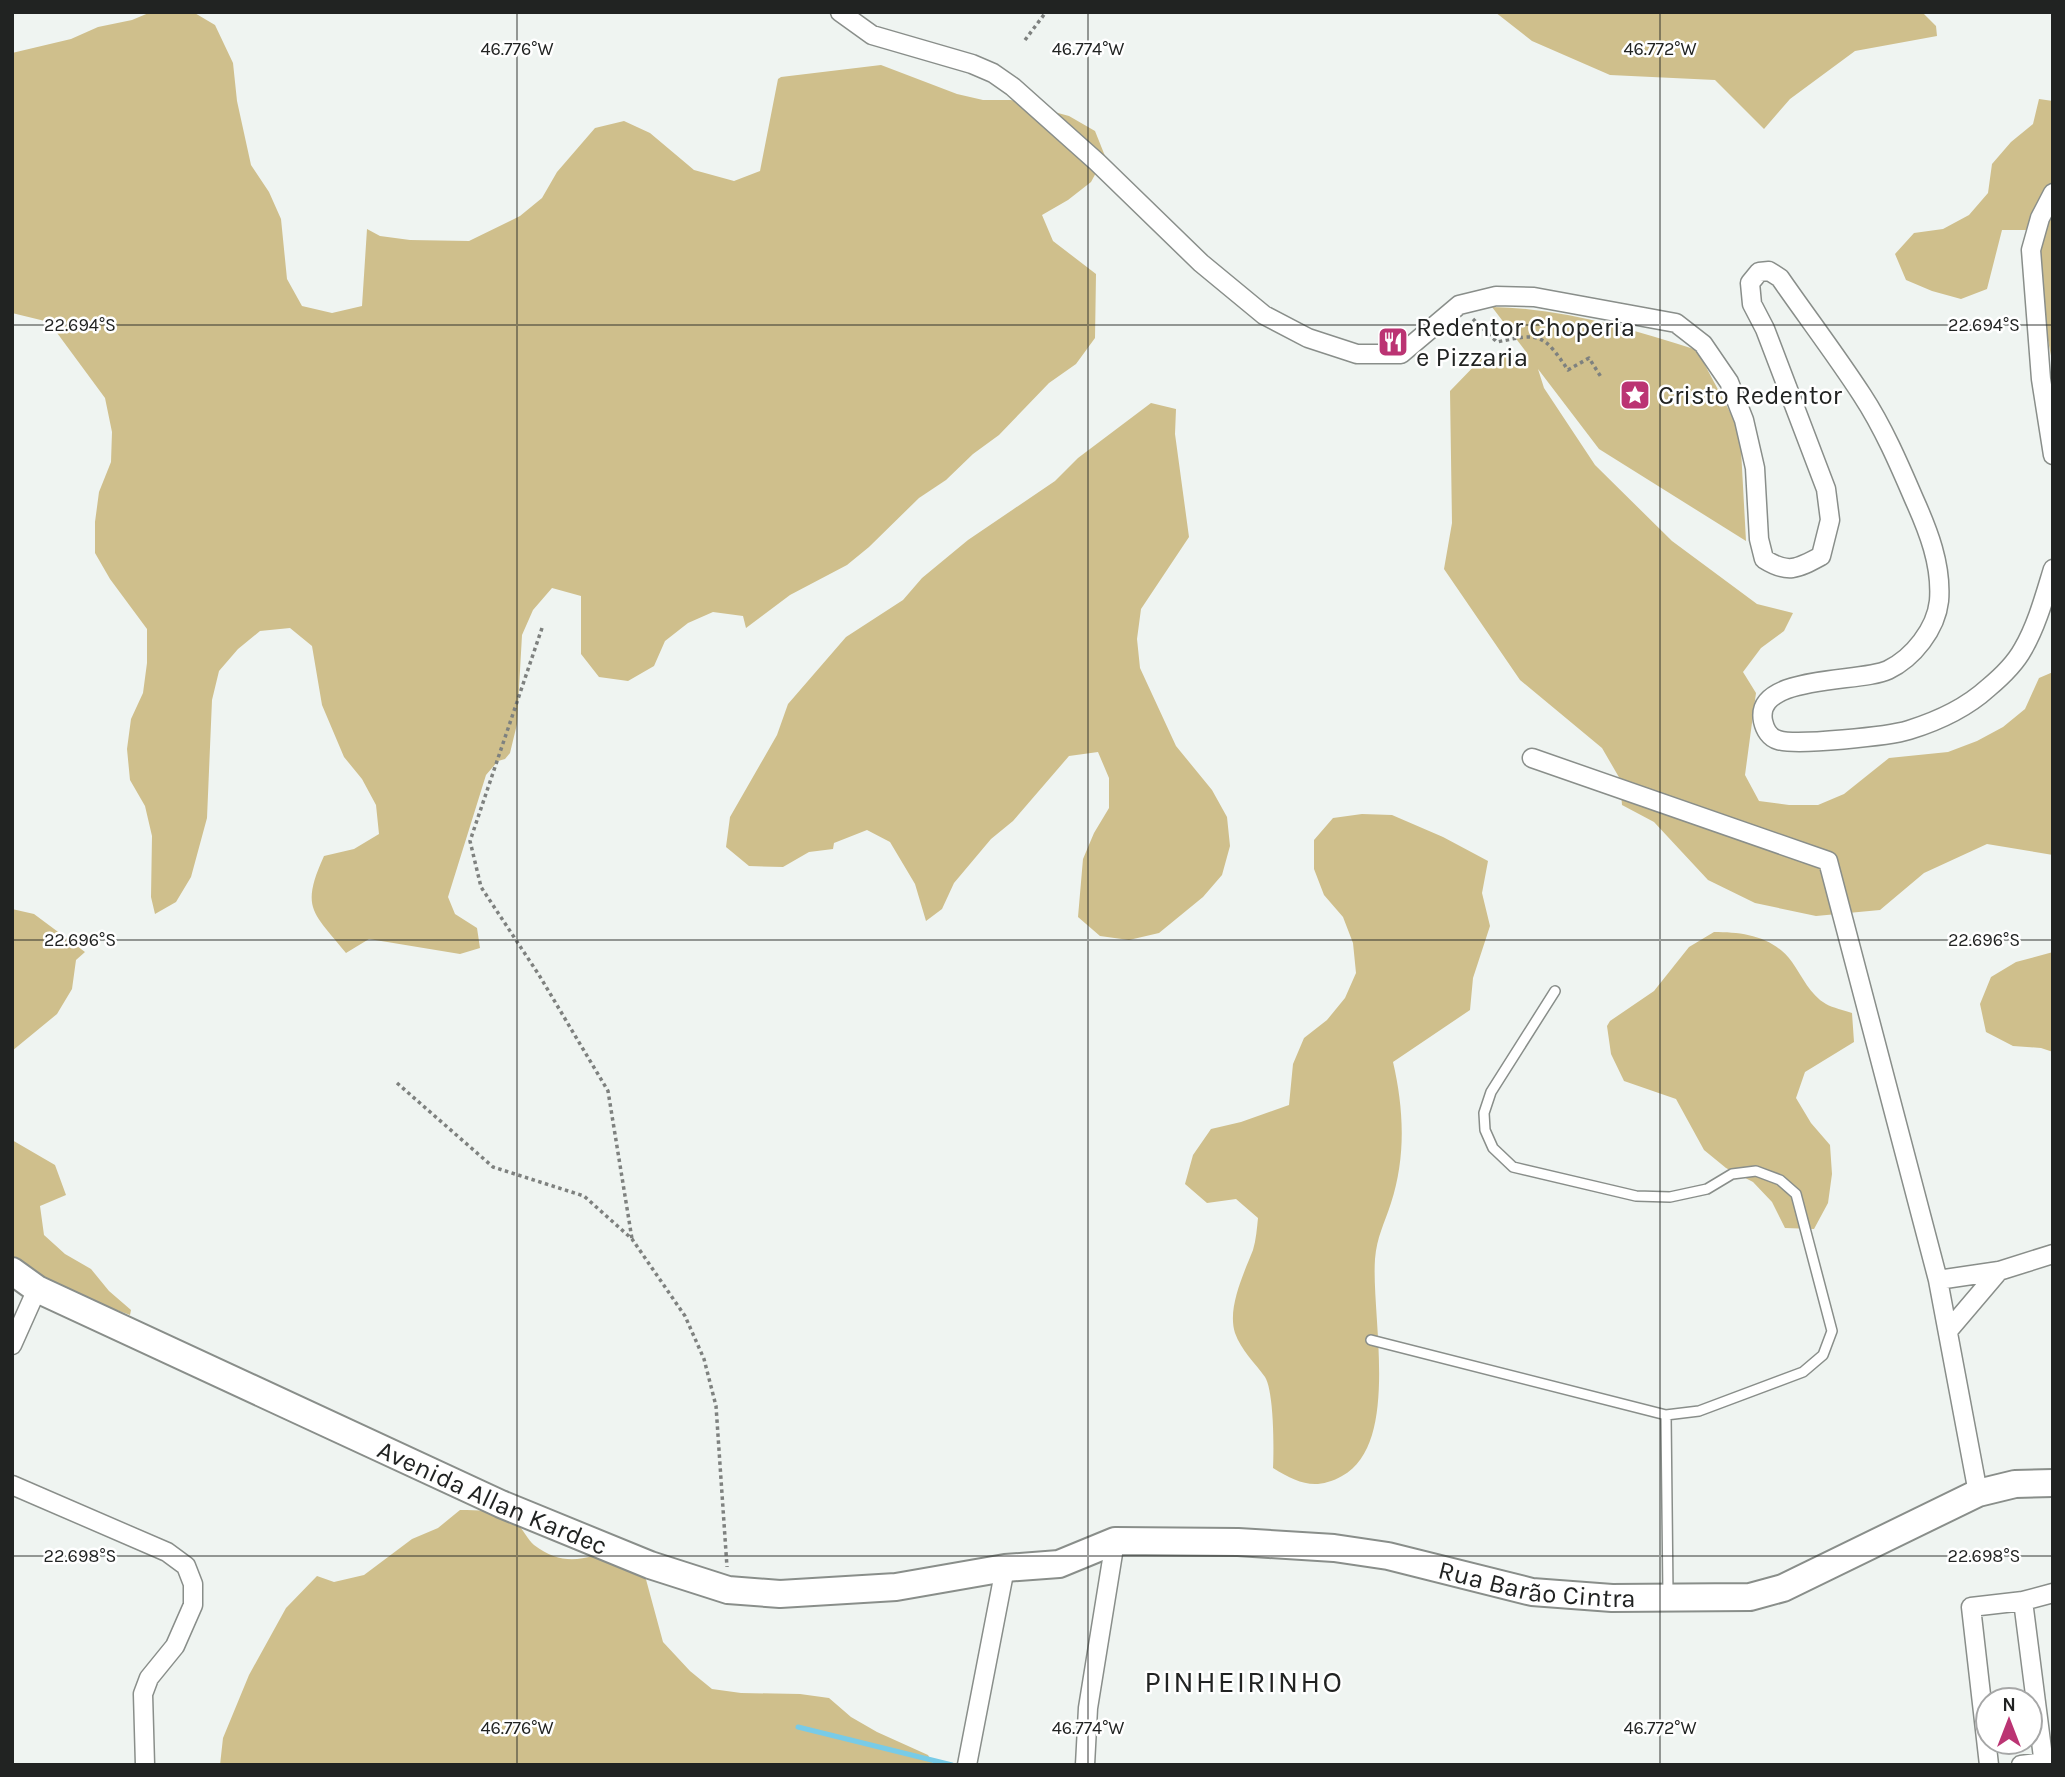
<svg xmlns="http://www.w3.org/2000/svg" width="2065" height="1777" viewBox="0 0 2065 1777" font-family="Karla,sans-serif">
<rect width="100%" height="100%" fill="#eff4f1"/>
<path fill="#cfbf8c" d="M 151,12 L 193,12 L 215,25 L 233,63 L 237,101 L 251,165 L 269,192 L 281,219 L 287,279 L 302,306 L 332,313 L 362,306 L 367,229 L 380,236 L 410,240 L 469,241 L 520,216 L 542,198 L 557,172 L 595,128 L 624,121 L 650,133 L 694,170 L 734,181 L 760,171 L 778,79 L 781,77 L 881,65 L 957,94 L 983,100 L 1011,100 L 1069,116 L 1095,131 L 1105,156 L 1091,182 L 1068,200 L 1042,215 L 1053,241 L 1096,274 L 1095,338 L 1076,364 L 1049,383 L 999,435 L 973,454 L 946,480 L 919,498 L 869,547 L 847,565 L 790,595 L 746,628 L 743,616 L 713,612 L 688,623 L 665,641 L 654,666 L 628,681 L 599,677 L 581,654 L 581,596 L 552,588 L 533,610 L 522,635 L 517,724 L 510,753 L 505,759 L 498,761 L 486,775 L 448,897 L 455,914 L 477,928 L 480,948 L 460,954 L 369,939 L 346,953 C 313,912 300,909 324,856 L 354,849 L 379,834 L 376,805 L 362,779 L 344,757 L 322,705 L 312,646 L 290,628 L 260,631 L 238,649 L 219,671 L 212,700 L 207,818 L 191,877 L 176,902 L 155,914 L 151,897 L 152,836 L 145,806 L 130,780 L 127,749 L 131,719 L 143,693 L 147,663 L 147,629 L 110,579 L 95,553 L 95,522 L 99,492 L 111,462 L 112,432 L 105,398 L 49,322 L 12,313 L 12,53 L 71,39 L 98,27 L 132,20 Z
M 1495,12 L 1922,12 L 1936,26 L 1937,36 L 1855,51 L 1790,99 L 1764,129 L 1715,80 L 1610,75 L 1532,41 Z
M 2039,99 L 2053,101 L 2053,366 L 2038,289 L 2031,230 L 2002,230 L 1987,289 L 1961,299 L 1932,291 L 1906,280 L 1895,254 L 1914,233 L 1943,229 L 1969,215 L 1988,193 L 1992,164 L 2011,142 L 2033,124 Z
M 1492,307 C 1562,308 1630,329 1697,350 L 1740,431 L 1746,541 L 1599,449 L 1538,369 L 1544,388 L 1595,465 L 1672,541 L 1757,604 L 1793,613 L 1784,631 L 1761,648 L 1743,672 L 1756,693 L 1745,775 L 1759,801 L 1789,805 L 1818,805 L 1844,794 L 1889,758 L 1948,752 L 1977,741 L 2003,727 L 2025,709 L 2039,678 L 2053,672 L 2053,855 L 1987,844 L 1924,873 L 1880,910 L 1816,916 L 1755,903 L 1708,880 L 1654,822 L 1622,805 L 1620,779 L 1602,748 L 1520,680 L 1444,569 L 1452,523 L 1450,391 L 1482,358 L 1527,353 Z
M 1151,403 L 1176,409 L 1175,434 L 1189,537 L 1141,609 L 1137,639 L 1140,668 L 1176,746 L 1212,790 L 1227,817 L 1230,846 L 1222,875 L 1203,897 L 1159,933 L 1129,940 L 1100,936 L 1078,917 L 1083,859 L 1094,833 L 1109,808 L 1109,778 L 1098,752 L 1069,756 L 1013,821 L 991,839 L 954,883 L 942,909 L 926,921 L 915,884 L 890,842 L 867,830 L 834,843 L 833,849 L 809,852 L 783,867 L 749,866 L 726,847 L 730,817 L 777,735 L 788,704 L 846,637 L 903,600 L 922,578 L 968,540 L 1055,481 L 1078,458 Z
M 1362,814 L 1392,815 L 1443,837 L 1488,861 L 1482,893 L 1490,926 L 1473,978 L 1470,1010 L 1393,1062 C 1404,1109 1406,1157 1391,1203 C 1384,1225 1377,1236 1375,1259 C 1371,1316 1401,1444 1342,1476 C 1315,1491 1298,1483 1273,1468 C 1274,1450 1274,1391 1265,1377 C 1255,1363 1241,1350 1235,1333 C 1227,1308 1244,1273 1253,1250 C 1256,1240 1257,1228 1258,1218 L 1236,1199 L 1207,1203 L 1185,1184 L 1193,1155 L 1211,1129 L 1241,1122 L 1289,1105 L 1293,1064 L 1304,1038 L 1327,1020 L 1345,998 L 1356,973 L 1353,943 L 1343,917 L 1324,895 L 1314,869 L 1314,840 L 1333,818 Z
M 12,909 L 34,914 L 85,952 L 76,960 L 72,989 L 57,1014 L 12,1051 Z
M 1714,932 C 1743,932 1773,936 1792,962 C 1802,976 1810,995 1826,1004 C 1833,1008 1844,1010 1852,1013 L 1854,1042 L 1805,1072 L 1796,1098 L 1811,1123 L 1830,1145 L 1832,1174 L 1828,1203 L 1814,1229 L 1785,1228 L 1772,1202 L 1753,1182 L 1726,1168 L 1704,1150 L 1676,1099 L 1624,1081 L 1611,1054 L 1607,1026 L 1610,1021 L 1654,991 L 1689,947 Z
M 2053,952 L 2053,1052 L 2041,1048 L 2013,1046 L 1986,1032 L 1980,1004 L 1991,977 L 2016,962 Z
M 12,1140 L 55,1165 L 66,1195 L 40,1206 L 44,1235 L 65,1254 L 91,1269 L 109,1291 L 131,1310 L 130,1315 L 12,1271 Z
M 460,1510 C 479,1510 495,1510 513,1520 C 522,1526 526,1538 534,1545 C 563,1567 586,1560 616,1547 L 641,1561 L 663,1642 L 690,1671 L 712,1689 L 741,1693 L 800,1694 L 829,1698 L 851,1717 L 877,1732 L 928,1755 L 934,1765 L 220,1765 L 223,1738 L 249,1675 L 286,1608 L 317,1576 L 334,1582 L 364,1575 L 412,1539 L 438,1528 Z"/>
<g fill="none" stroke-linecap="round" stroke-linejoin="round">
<path stroke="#78cbe7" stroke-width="5" d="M 798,1727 L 952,1765"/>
<g stroke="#898e8a" stroke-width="12">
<path id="lane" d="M 1371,1340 L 1666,1415 L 1699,1411 L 1803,1372 L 1823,1355 L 1832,1331 L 1796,1194 L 1780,1180 L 1756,1171 L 1732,1174 L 1707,1189 L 1670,1197 L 1636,1196 L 1513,1167 L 1493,1148 L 1485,1130 L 1484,1113 L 1491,1092 L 1555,991
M 1666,1415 L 1668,1595"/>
</g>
<g stroke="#898e8a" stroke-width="21">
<path id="street" d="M 840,12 L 872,35 L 972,64 L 993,73 L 1013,87 L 1097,162 L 1201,263 L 1264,315 L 1308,338 L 1357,354 L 1401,354 L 1459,305 L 1496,296 L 1534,297 L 1676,323 L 1703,344 L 1729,382 L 1744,420 L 1755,468 L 1759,539 L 1764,559 C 1788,574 1797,569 1821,556 L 1830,520 L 1826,489 L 1765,329 L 1752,304 L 1750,283 L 1759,272 L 1769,271 L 1780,278 C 1807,317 1836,355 1862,395 C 1883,427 1899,464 1914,499 C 1928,530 1942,565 1939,601 C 1936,629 1913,658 1888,670 C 1861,683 1754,674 1763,721 C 1765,730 1770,738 1778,740 C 1796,746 1890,736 1909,730 C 1938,721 1966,708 1988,688 C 2000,678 2016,662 2023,649 C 2037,625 2045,595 2053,569
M 2053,193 L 2040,218 L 2031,250 L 2041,379 L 2053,455
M 1532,758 L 1828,861 L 1938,1280 L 1978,1493
M 1938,1280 L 1999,1271 L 2053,1254
M 1948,1331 L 1999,1271
M 12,1345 L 37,1289
M 12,1485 L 167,1552 L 186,1566 L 193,1584 L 193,1605 L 175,1646 L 149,1678 L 143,1694 L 145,1765
M 2023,1601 L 2044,1765
M 967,1765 L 1005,1568
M 1085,1765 L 1088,1708 L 1115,1541
M 1989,1765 L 1971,1607 L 2023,1601 L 2053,1593
M 2021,1765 L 2044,1762"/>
</g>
<g stroke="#898e8a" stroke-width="30">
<g id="secondary">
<path id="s1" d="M 12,1271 L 37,1289 L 501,1504 L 650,1565 L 728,1590 L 780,1594 L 896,1587 L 1005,1568 L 1059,1564 L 1115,1541 L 1238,1542 L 1334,1548 L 1388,1556 L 1532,1592 L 1612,1598 L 1750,1597 L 1783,1588 L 1978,1493 L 2015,1484 L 2053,1483"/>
</g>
</g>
<path stroke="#7e817f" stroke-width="3.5" stroke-dasharray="3.5 3.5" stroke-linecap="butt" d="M 1025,40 L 1046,12
M 1473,319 L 1497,342 C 1540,333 1543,333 1568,370 L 1589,358 L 1601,377
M 542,628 L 470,841 L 481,887 L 539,975 L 608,1091 L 632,1239
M 397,1083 L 493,1167 L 584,1196 L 632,1239 L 685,1316 L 704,1359 L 716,1406 L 727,1567"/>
<use href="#lane" stroke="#fff" stroke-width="9"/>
<use href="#street" stroke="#fff" stroke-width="18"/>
<use href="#secondary" stroke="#fff" stroke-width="26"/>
</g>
<path fill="none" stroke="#212322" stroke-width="2" stroke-opacity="0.45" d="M 517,12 L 517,1765M 1088,12 L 1088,1765M 1660,12 L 1660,1765M 12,325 L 2053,325M 12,940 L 2053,940M 12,1556 L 2053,1556"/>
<defs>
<g id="restaurant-square" transform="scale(1.575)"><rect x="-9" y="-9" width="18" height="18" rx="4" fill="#bb3473" stroke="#fff"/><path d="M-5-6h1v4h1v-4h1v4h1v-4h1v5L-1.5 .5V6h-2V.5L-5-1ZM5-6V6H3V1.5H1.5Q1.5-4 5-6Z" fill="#fff"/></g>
<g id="sight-square" transform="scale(1.575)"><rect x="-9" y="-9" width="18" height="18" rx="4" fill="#bb3473" stroke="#fff"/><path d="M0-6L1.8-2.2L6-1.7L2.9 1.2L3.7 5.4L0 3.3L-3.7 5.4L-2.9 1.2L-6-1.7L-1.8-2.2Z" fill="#fff"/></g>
</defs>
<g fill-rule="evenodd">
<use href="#restaurant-square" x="1393" y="342"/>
<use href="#sight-square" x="1635" y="395"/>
</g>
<g text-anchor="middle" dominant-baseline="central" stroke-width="5" stroke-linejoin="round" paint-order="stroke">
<g font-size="26" fill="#212322" stroke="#fff" text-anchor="start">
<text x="1416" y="327">Redentor Choperia<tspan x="1416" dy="30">e Pizzaria</tspan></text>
<text x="1658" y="395">Cristo Redentor</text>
</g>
<g font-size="26" fill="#212322" stroke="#fff">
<text stroke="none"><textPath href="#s1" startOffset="532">Avenida Allan Kardec</textPath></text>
<text stroke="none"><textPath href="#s1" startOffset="1605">Rua Barão Cintra</textPath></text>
</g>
<g font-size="30" letter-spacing="2" fill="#212322" stroke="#fff">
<text x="1244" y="1682">PINHEIRINHO</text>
</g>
</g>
<g font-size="18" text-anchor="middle" fill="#212322" stroke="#fff" stroke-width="5" stroke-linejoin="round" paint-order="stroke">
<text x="517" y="55">46.776°W</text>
<text x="1088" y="55">46.774°W</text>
<text x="1660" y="55">46.772°W</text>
<text x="80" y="331">22.694°S</text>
<text x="1984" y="331">22.694°S</text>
<text x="80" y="946">22.696°S</text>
<text x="1984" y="946">22.696°S</text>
<text x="80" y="1562">22.698°S</text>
<text x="1984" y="1562">22.698°S</text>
<text x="517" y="1734">46.776°W</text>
<text x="1088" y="1734">46.774°W</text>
<text x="1660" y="1734">46.772°W</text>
</g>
<rect width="2065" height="1777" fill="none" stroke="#212322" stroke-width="28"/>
<g transform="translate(2009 1721)"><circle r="33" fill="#ffffff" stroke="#a6a7a7" stroke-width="2"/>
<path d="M0-5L12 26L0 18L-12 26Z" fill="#bb3473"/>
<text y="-10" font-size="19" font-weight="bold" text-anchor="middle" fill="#212322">N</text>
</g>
</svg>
